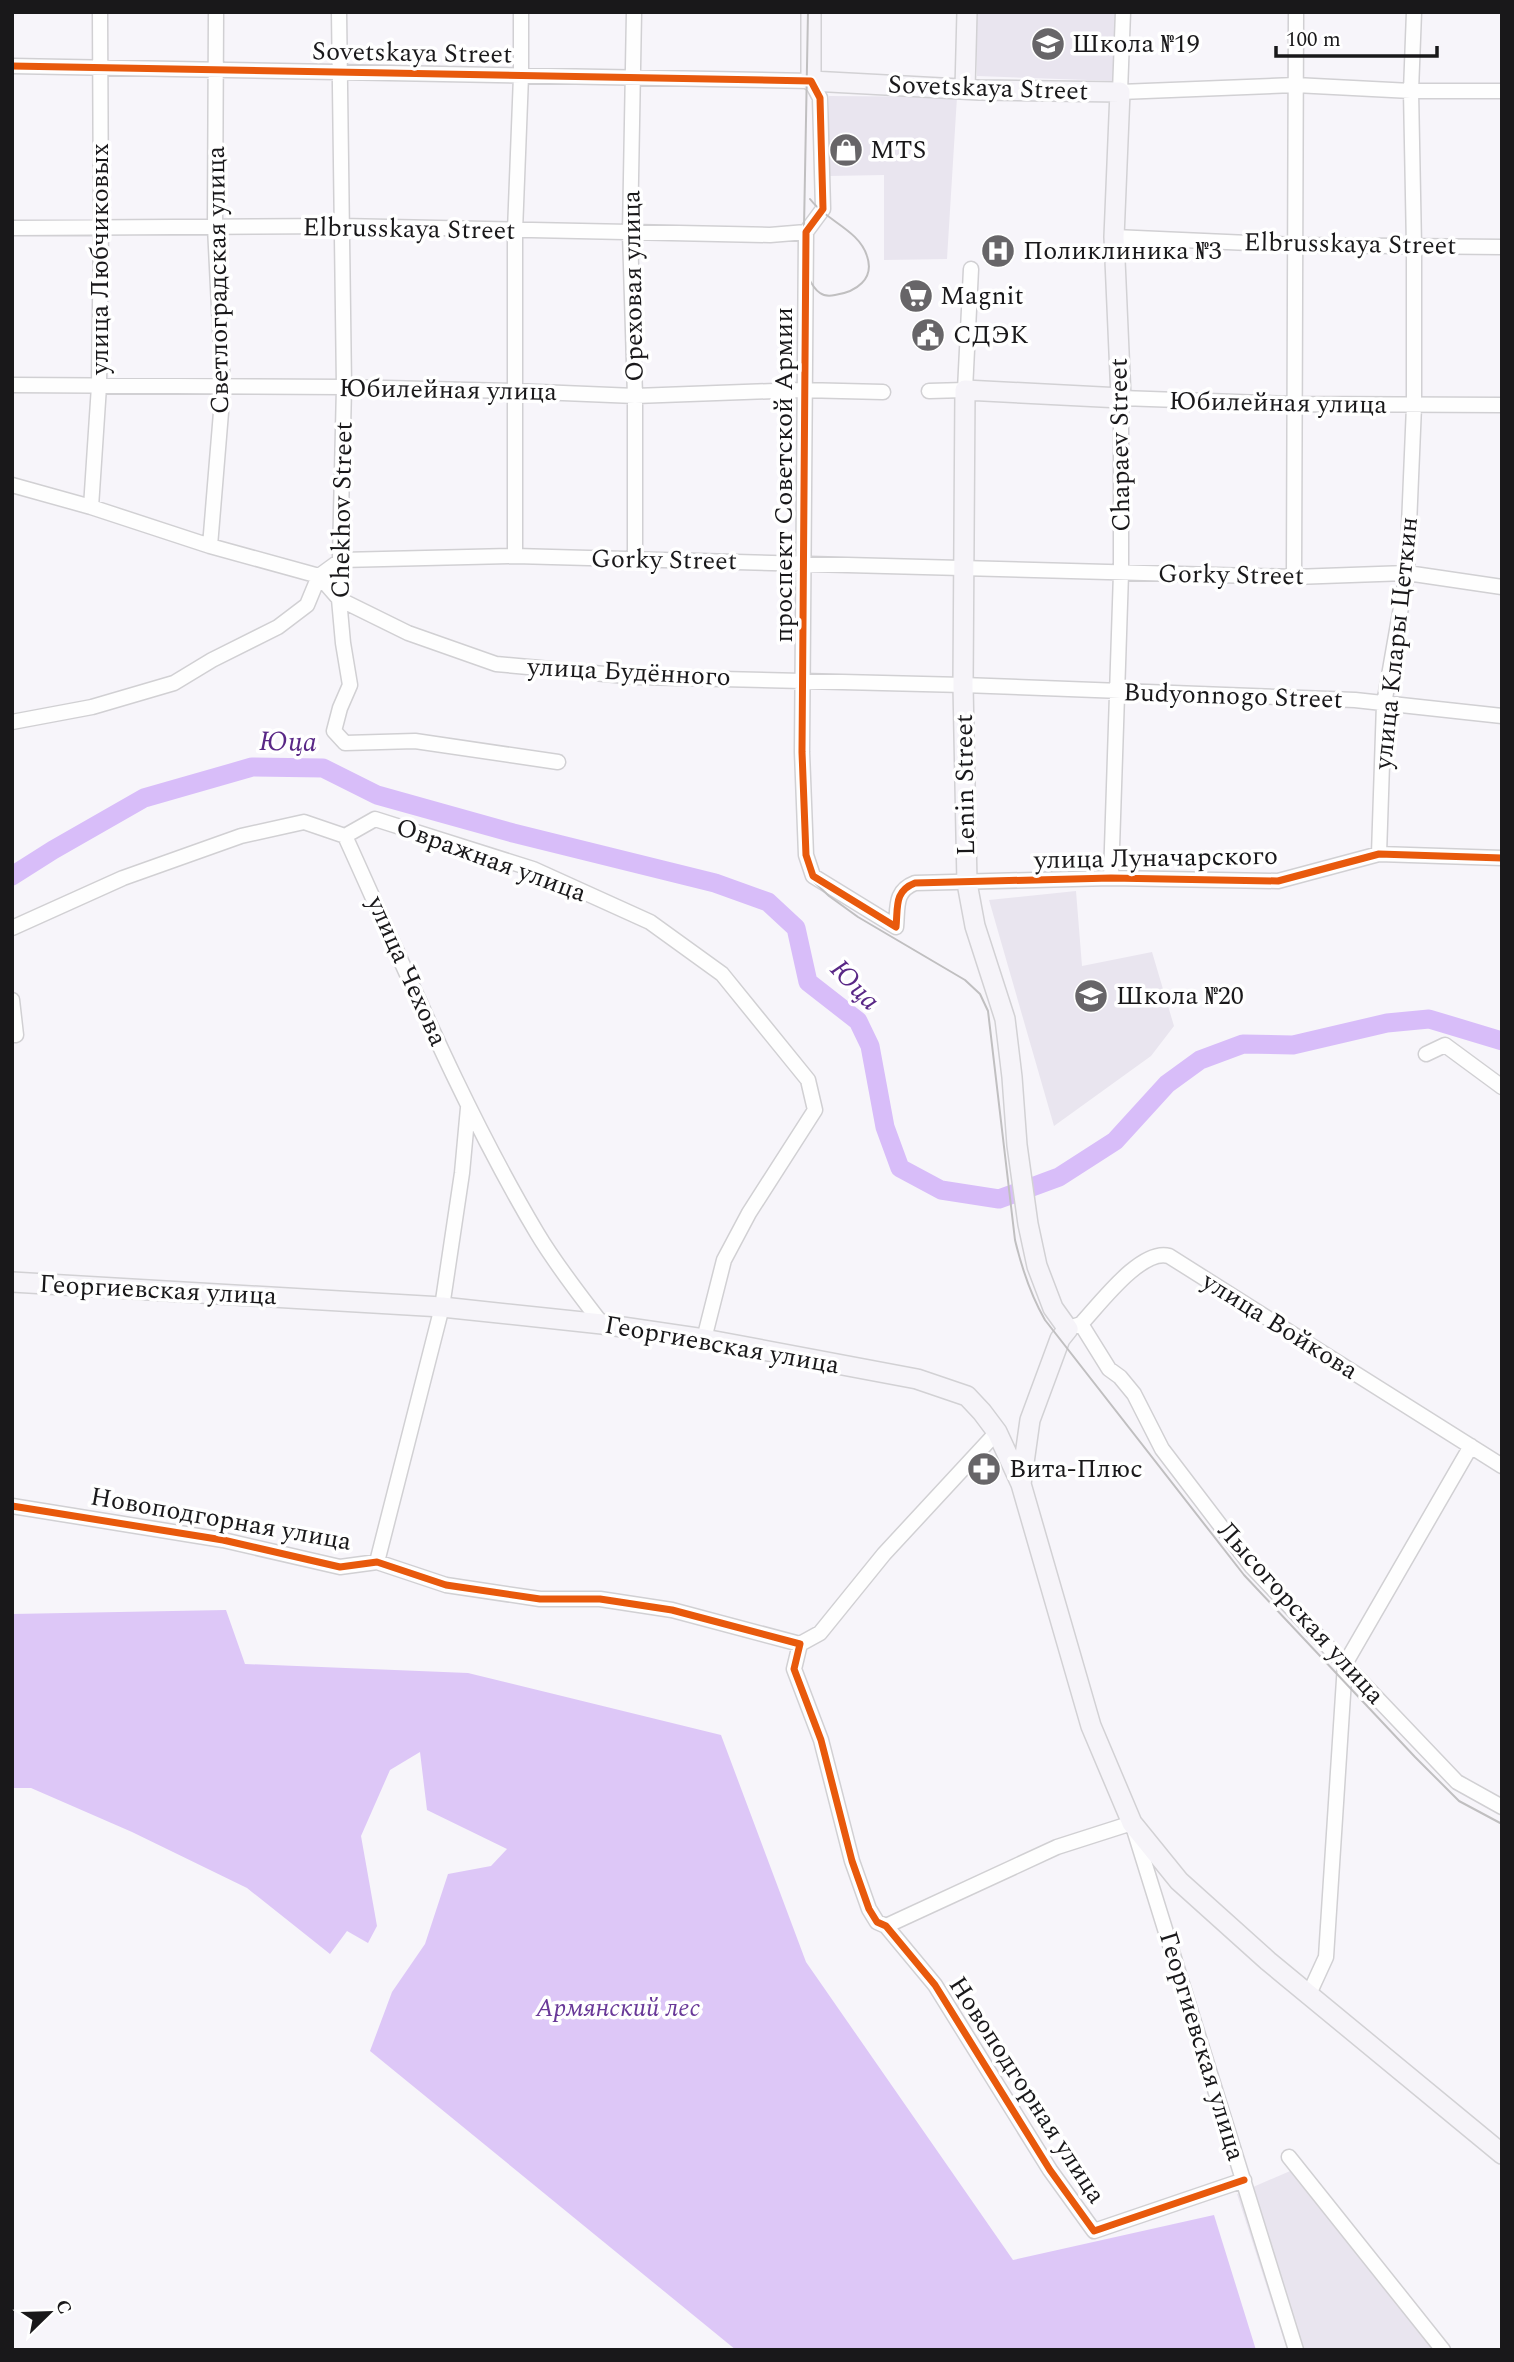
<svg xmlns="http://www.w3.org/2000/svg" width="1514" height="2362" viewBox="0 0 1514 2362" font-family="Spectral,serif">
<rect width="100%" height="100%" fill="#f7f5fa"/>
<path fill="#e9e5ef" d="M 976,12 L 1120,12 L 1117,81 L 977,76 Z
M 829,96 L 957,97 L 947,259 L 884,260 L 884,175 L 829,176 Z
M 1076,891 L 1082,966 L 1152,952 L 1174,1026 L 1151,1056 L 1054,1126 L 989,900 Z
M 1304,2165 L 1453,2350 L 1287,2350 L 1237,2194 Z"/>
<path fill="#ddc7f7" d="M 226,1610 L 245,1664 L 468,1673 L 721,1735 L 806,1962 L 1013,2260 L 1214,2215 L 1256,2350 L 736,2350 L 370,2051 L 392,1992 L 425,1944 L 448,1874 L 491,1866 L 507,1849 L 427,1810 L 420,1752 L 390,1770 L 361,1836 L 377,1926 L 368,1943 L 347,1931 L 330,1954 L 247,1888 L 132,1832 L 31,1788 L 12,1788 L 12,1614 Z"/>
<g fill="none" stroke-linecap="round" stroke-linejoin="round">
<path stroke="#d8bdf9" stroke-width="19" d="M 12,876 L 53,850 L 144,798 L 252,767 L 323,768 L 377,795 L 513,833 L 715,883 L 768,902 L 796,928 L 808,982 L 858,1021 L 870,1046 L 885,1127 L 900,1168 L 941,1190 L 999,1199 L 1059,1177 L 1115,1141 L 1167,1084 L 1200,1060 L 1243,1044 L 1293,1045 L 1387,1023 L 1429,1019 L 1502,1041"/>
<g stroke="#d1d0d3" stroke-width="17">
<path id="minor" d="M 339,12 L 344,387 L 339,599 L 343,643 L 350,685 L 340,708 L 334,731 L 345,743 L 415,741 L 558,762
M 634,12 L 630,233 L 635,396 L 635,560
M 1123,12 L 1120,92 L 1295,85 L 1411,91 L 1502,91
M 12,66 L 811,81 L 820,98 L 823,209 L 806,232 L 802,752 L 806,855 L 813,876 L 896,927 C 898,907 894,891 915,883 L 1111,878 L 1278,881 L 1379,854 L 1502,858
M 12,228 L 341,226 L 770,235 L 806,232
M 1114,237 L 1296,245 L 1502,247
M 12,385 L 344,387 L 515,391 L 635,396 L 801,390 L 883,392
M 929,391 L 965,390 L 971,269
M 12,485 L 91,507 L 210,546 L 319,576 L 341,560 L 515,556 L 1294,577 L 1407,573 L 1502,587
M 91,507 L 99,386 L 101,227 L 100,12
M 210,546 L 223,388 L 215,227 L 216,12
M 515,556 L 515,231 L 521,76 L 521,12
M 1294,577 L 1296,12
M 12,722 L 92,707 L 174,683 L 212,660 L 278,627 L 307,605 L 319,576 L 339,599 L 408,633 L 496,664 L 637,677 L 963,685 L 1355,700 L 1502,716
M 345,836 C 406,970 462,1107 537,1233 C 556,1265 579,1294 602,1324
M 1379,854 L 1384,704 L 1407,573 L 1414,406 L 1414,247 L 1411,91 L 1414,12
M 1111,878 L 1121,573 L 1121,398 L 1295,404 L 1502,405
M 12,928 L 123,878 L 241,836 L 304,822 L 345,836 L 375,819 L 533,869 L 650,922 L 722,974 L 808,1080 L 815,1110 L 749,1213 L 724,1260 L 704,1339
M 12,1000 L 16,1035 L 12,1035
M 1426,1054 L 1445,1045 L 1502,1087
M 1081,1324 L 1109,1369 L 1120,1377 L 1134,1394 L 1162,1449 L 1252,1567 L 1457,1782 L 1502,1807
M 1072,1327 L 1081,1324 C 1099,1305 1141,1248 1169,1256 L 1502,1466
M 12,1506 L 223,1540 L 340,1567 L 377,1562 L 446,1585 L 540,1599 L 600,1599 L 672,1610 L 800,1644 L 794,1669 L 821,1740 L 852,1861 L 869,1909 L 877,1922 L 886,1926 L 935,1985 L 1050,2170 L 1094,2231 L 1244,2180
M 377,1562 L 442,1307 L 462,1173 L 468,1108
M 800,1644 L 820,1633 L 884,1554 L 997,1432
M 886,1926 L 1057,1847 L 1132,1823 L 1296,2350
M 1309,1994 L 1326,1957 L 1345,1664 L 1471,1446
M 1289,2157 L 1443,2350"/>
</g>
<g stroke="#d2d1d4" stroke-width="22">
<path id="major" d="M 811,12 L 811,81 L 979,90 L 1120,92 L 1114,237 L 1121,398 L 965,390 L 963,685 L 967,883 L 975,926 L 1005,1019 L 1012,1077 L 1017,1145 L 1028,1224 L 1037,1266 L 1053,1308 L 1068,1329 L 1060,1339 L 1030,1420 L 1021,1484
M 965,89 L 967,12
M 12,1282 L 442,1307 L 602,1324 L 704,1339 L 917,1379 L 967,1396 L 982,1412 L 997,1432 L 1021,1484 L 1091,1726 L 1132,1823 L 1179,1881 L 1268,1961 L 1502,2154"/>
</g>
<use href="#minor" stroke="#fefefe" stroke-width="14"/>
<use href="#major" stroke="#f6f4f9" stroke-width="19"/>
<path stroke="#c0bfc0" stroke-width="2" d="M 808,12 L 801,390 L 799,757 L 803,857 L 810,878 L 829,896 L 858,917 L 965,980 L 980,994 L 988,1011 L 1015,1240 C 1022,1269 1030,1294 1045,1320 L 1244,1575 L 1415,1757 L 1459,1801 L 1502,1824
M 805,271 C 809,278 812,288 820,293 C 824,296 830,296 835,295 C 856,292 875,279 867,256 C 859,230 826,221 810,199"/>
<g stroke="#fff" stroke-width="11">
<path id="cycleway" d="M 12,66 L 811,81 L 820,98 L 823,209 L 806,232 L 802,752 L 806,855 L 813,876 L 896,927 C 898,907 894,891 915,883 L 1111,878 L 1278,881 L 1379,854 L 1502,858
M 12,1506 L 223,1540 L 340,1567 L 377,1562 L 446,1585 L 540,1599 L 600,1599 L 672,1610 L 800,1644 L 794,1669 L 821,1740 L 852,1861 L 869,1909 L 877,1922 L 886,1926 L 935,1985 L 1050,2170 L 1094,2231 L 1244,2180"/>
</g>
<use href="#cycleway" stroke="#e8590c" stroke-width="7"/>
</g>
<defs>
<g id="school-disc" transform="scale(1.75)"><circle r="9.5" fill="#676568" stroke="#fff"/><path d="M0-5L7-2L0 1L-7-2ZM-4 1L0 2.5L4 1V4Q0 6-4 4Z" fill="#fff"/></g>
<g id="shop-disc" transform="scale(1.75)"><circle r="9.5" fill="#676568" stroke="#fff"/><path d="M-5-2.5h2.3a2.7 3.5 0 0 1 5.4 0H5L5.5 6h-11ZM-1.5-2.5h3a1.5 2.3 0 0 0-3 0Z" fill="#fff"/></g>
<g id="hospital-disc" transform="scale(1.75)"><circle r="9.5" fill="#676568" stroke="#fff"/><path d="M-5-5h3v3.5h4V-5h3V5h-3V1.5h-4V5h-3Z" fill="#fff"/></g>
<g id="supermarket-disc" transform="scale(1.75)"><circle r="9.5" fill="#676568" stroke="#fff"/><path d="M-6-5.5h2.5l.6 2H6L4.5 2H-2.5L-4.4-4H-6ZM-1.5 3.2a1.3 1.3 0 1 0 .1 0ZM3 3.2a1.3 1.3 0 1 0 .1 0Z" fill="#fff"/></g>
<g id="civic-disc" transform="scale(1.75)"><circle r="9.5" fill="#676568" stroke="#fff"/><path d="M-.6-6.5H3V-4.5H.6V-3L4-1V1h2V6H-6V1h2V-1L-.6-3ZM-1.2 2.5V6h2.4V2.5Z" fill="#fff"/></g>
<g id="pharmacy-disc" transform="scale(1.75)"><circle r="9.5" fill="#676568" stroke="#fff"/><path d="M-2-6h4v4h4v4h-4v4h-4v-4h-4v-4h4Z" fill="#fff"/></g>
</defs>
<g fill-rule="evenodd">
<use href="#school-disc" x="1048" y="44"/>
<use href="#shop-disc" x="846" y="150"/>
<use href="#hospital-disc" x="998" y="251"/>
<use href="#supermarket-disc" x="916" y="296"/>
<use href="#civic-disc" x="928" y="335"/>
<use href="#school-disc" x="1091" y="996"/>
<use href="#pharmacy-disc" x="984" y="1469"/>
</g>
<g text-anchor="middle" dominant-baseline="central" stroke-width="7" stroke-linejoin="round" paint-order="stroke">
<g font-size="26" fill="#19181a" stroke="#fff" text-anchor="start">
<text x="1072" y="44">Школа №19</text>
<text x="870" y="150">MTS</text>
<text x="1023" y="251">Поликлиника №3</text>
<text x="940" y="296">Magnit</text>
<text x="953" y="335">СДЭК</text>
<text x="1116" y="996">Школа №20</text>
<text x="1009" y="1469">Вита-Плюс</text>
</g>
<g font-size="26" fill="#19181a" stroke="#fff">
<text transform="translate(412 53) rotate(1)">Sovetskaya Street</text>
<text transform="translate(988 88) rotate(2)">Sovetskaya Street</text>
<text transform="translate(409 229) rotate(1)">Elbrusskaya Street</text>
<text transform="translate(1350 244) rotate(1)">Elbrusskaya Street</text>
<text transform="translate(100 259) rotate(-90)">улица Любчиковых</text>
<text transform="translate(218 280) rotate(-91)">Светлоградская улица</text>
<text transform="translate(633 286) rotate(-91)">Ореховая улица</text>
<text transform="translate(448 390) rotate(1)">Юбилейная улица</text>
<text transform="translate(1278 403) rotate(1)">Юбилейная улица</text>
<text transform="translate(1120 445) rotate(-91)">Chapaev Street</text>
<text transform="translate(784 475) rotate(-90)">проспект Советской Армии</text>
<text transform="translate(342 510) rotate(-89)">Chekhov Street</text>
<text transform="translate(664 560) rotate(1)">Gorky Street</text>
<text transform="translate(1231 575) rotate(1)">Gorky Street</text>
<text transform="translate(1396 643) rotate(-84)">улица Клары Цеткин</text>
<text transform="translate(629 672) rotate(3)">улица Будённого</text>
<text transform="translate(1233 696) rotate(2)">Budyonnogo Street</text>
<text transform="translate(965 785) rotate(-91)">Lenin Street</text>
<text transform="translate(1156 858) rotate(-1)">улица Луначарского</text>
<text transform="translate(491 860) rotate(20)">Овражная улица</text>
<text transform="translate(407 971) rotate(66)">улица Чехова</text>
<text transform="translate(158 1290) rotate(3)">Георгиевская улица</text>
<text transform="translate(1280 1326) rotate(32)">улица Войкова</text>
<text transform="translate(722 1345) rotate(10)">Георгиевская улица</text>
<text transform="translate(221 1519) rotate(10)">Новоподгорная улица</text>
<text transform="translate(1301 1613) rotate(48)">Лысогорская улица</text>
<text transform="translate(1202 2046) rotate(73)">Георгиевская улица</text>
<text transform="translate(1027 2090) rotate(57)">Новоподгорная улица</text>
</g>
<g font-size="26" font-style="italic" fill="#693998" stroke="#fff">
<text x="618" y="2008">Армянский лес</text>
</g>
<g font-size="28" font-style="italic" fill="#592786" stroke="#fff">
<text transform="translate(288 742) rotate(1)">Юца</text>
<text transform="translate(855 985) rotate(46)">Юца</text>
</g>
</g>
<rect width="1514" height="2362" fill="none" stroke="#19181a" stroke-width="28"/>
<g transform="translate(49 2313) rotate(67)" stroke="#ffffff" stroke-width="5" paint-order="stroke">
<path d="M0-5L12 26L0 18L-12 26Z" fill="#19181a"/>
<text y="-10" font-size="19" font-weight="bold" text-anchor="middle" fill="#19181a">С</text>
</g>
<path d="M1276 46v10h161v-10" fill="none" stroke="#19181a" stroke-width="3.5"/>
<text x="1286" y="46" font-size="21" fill="#19181a" stroke="#ffffff" stroke-width="5" paint-order="stroke">100 m</text>
</svg>
